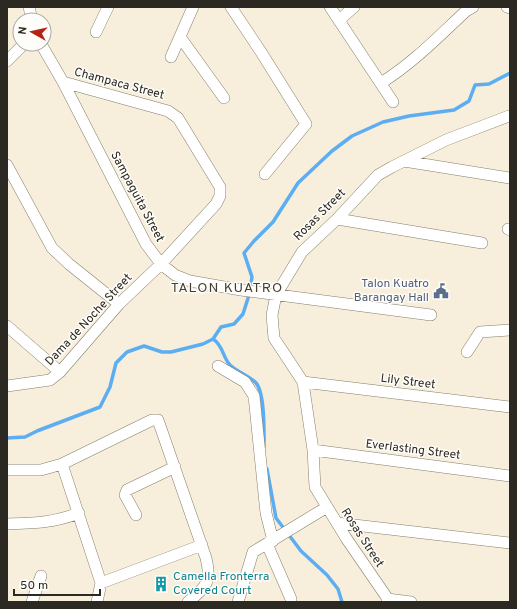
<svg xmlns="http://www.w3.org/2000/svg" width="517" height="609" viewBox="0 0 517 609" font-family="Overpass,sans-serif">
<rect width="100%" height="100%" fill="#f7efdb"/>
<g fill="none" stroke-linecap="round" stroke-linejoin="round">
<path stroke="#5cadf2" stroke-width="3.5" d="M 213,339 C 223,345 223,358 230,365 C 237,372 250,376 256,383 C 265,393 264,433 264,447
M 7,438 L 25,437 L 37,431 L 100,407 L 110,387 L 116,363 L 127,352 L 144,346 L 162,352 L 171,352 L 203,344 L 213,339 L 221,327 L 234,324 L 243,314 L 249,295 L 252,277 L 244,253 L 254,241 L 273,222 L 298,183 L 332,151 L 352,136 L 383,122 L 409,116 L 454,110 L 469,101 L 475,85 L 489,84 L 510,73
M 267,469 L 276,518 L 301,551 L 327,575 L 338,589 L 342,602"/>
<g stroke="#857e6c" stroke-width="12">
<path id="minor" d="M 29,7 L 32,20
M 231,7 L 261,52 L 306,124 L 265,174
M 330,7 L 393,102
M 507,7 L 510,8
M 339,20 L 354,7
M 96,32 L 108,7
M 180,37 L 224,98
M 41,44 L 63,82 L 146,244 L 161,264 L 175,275 L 190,281 L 241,290 L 431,315
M 171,57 L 193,7
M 7,61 L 24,44
M 381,83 C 413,63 438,37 466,11 L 473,7
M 404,161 L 510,178
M 7,165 L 52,248 L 69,264 L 119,304
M 337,219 L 482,243
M 508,229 L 510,230
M 7,326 L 60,372
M 467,352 L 480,332 L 510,330
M 218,366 L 245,382 L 254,396 L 266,513 L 273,541
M 303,382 L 510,407
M 7,386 L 50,380 L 60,372 L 119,304 L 161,264 L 216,204 L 220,196 L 220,187 L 178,118 L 168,111 L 63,82
M 313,450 L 510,476
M 62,464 L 101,583 L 97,602
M 7,470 L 41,470 L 62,464 L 152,420 L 158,420 L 206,558 C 212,582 206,587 188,602
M 136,515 L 125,495 L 127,490 L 175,467
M 337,523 L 510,543
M 7,524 C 35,523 52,523 79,513
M 267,544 L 291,599
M 101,583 L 202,545
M 387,599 L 411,602
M 32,602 L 41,576
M 238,602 L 253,552 L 327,507
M 390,602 L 346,538 L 315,487 L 313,450 L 303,382 L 274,338 L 272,315 L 276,295 L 302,252 L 337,219 L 378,175 L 392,167 L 446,140 L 509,116"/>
</g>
<use href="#minor" stroke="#fff" stroke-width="11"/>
</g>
<defs>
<g id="civic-bare" transform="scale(1.2)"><path d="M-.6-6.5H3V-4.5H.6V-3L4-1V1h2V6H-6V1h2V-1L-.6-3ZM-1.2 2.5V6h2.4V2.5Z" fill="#5c6f8a" stroke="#fffdf9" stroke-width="2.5" paint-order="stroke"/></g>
<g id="building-bare" transform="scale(1.2)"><path d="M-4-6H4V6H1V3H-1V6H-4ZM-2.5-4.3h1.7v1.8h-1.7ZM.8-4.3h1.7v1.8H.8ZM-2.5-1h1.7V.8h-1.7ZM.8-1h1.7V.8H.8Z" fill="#0f9aa8" stroke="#fffdf9" stroke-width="2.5" paint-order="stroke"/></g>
</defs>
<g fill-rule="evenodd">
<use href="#civic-bare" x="441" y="291"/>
<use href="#building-bare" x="161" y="584"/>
</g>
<g text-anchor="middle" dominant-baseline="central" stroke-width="3" stroke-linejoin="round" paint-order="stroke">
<g font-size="12" fill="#2c2922" stroke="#fffdf9">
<text transform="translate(119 84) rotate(15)">Champaca Street</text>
<text transform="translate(137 197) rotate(62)">Sampaguita Street</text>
<text transform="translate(320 215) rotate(-45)">Rosas Street</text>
<text transform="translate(89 320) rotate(-47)">Dama de Noche Street</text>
<text transform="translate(408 382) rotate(7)">Lily Street</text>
<text transform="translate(413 450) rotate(7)">Everlasting Street</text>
<text transform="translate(362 538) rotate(57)">Rosas Street</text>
</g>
<g font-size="12" fill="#4e5e75" stroke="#fffdf9" text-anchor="end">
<text x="429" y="284">Talon Kuatro<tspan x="429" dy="14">Barangay Hall</tspan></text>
</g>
<g font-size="12" fill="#0d838f" stroke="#fffdf9" text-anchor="start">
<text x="173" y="577">Camella Fronterra<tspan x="173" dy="14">Covered Court</tspan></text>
</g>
<g font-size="14" letter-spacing="1" fill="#443e2e" stroke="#fffdf9">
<text x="227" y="288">TALON KUATRO</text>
</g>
</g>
<rect width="517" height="609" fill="none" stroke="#2c2922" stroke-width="16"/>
<g transform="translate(32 32) rotate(278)"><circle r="19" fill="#fffdf9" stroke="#aba8a3"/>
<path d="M0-3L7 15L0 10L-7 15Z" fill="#b32415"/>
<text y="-6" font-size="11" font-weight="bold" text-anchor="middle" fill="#2c2922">N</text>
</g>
<path d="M14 589v6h86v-6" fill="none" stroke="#2c2922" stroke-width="2"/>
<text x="20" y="589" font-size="12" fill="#2c2922" stroke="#fffdf9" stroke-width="3" paint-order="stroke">50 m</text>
</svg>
